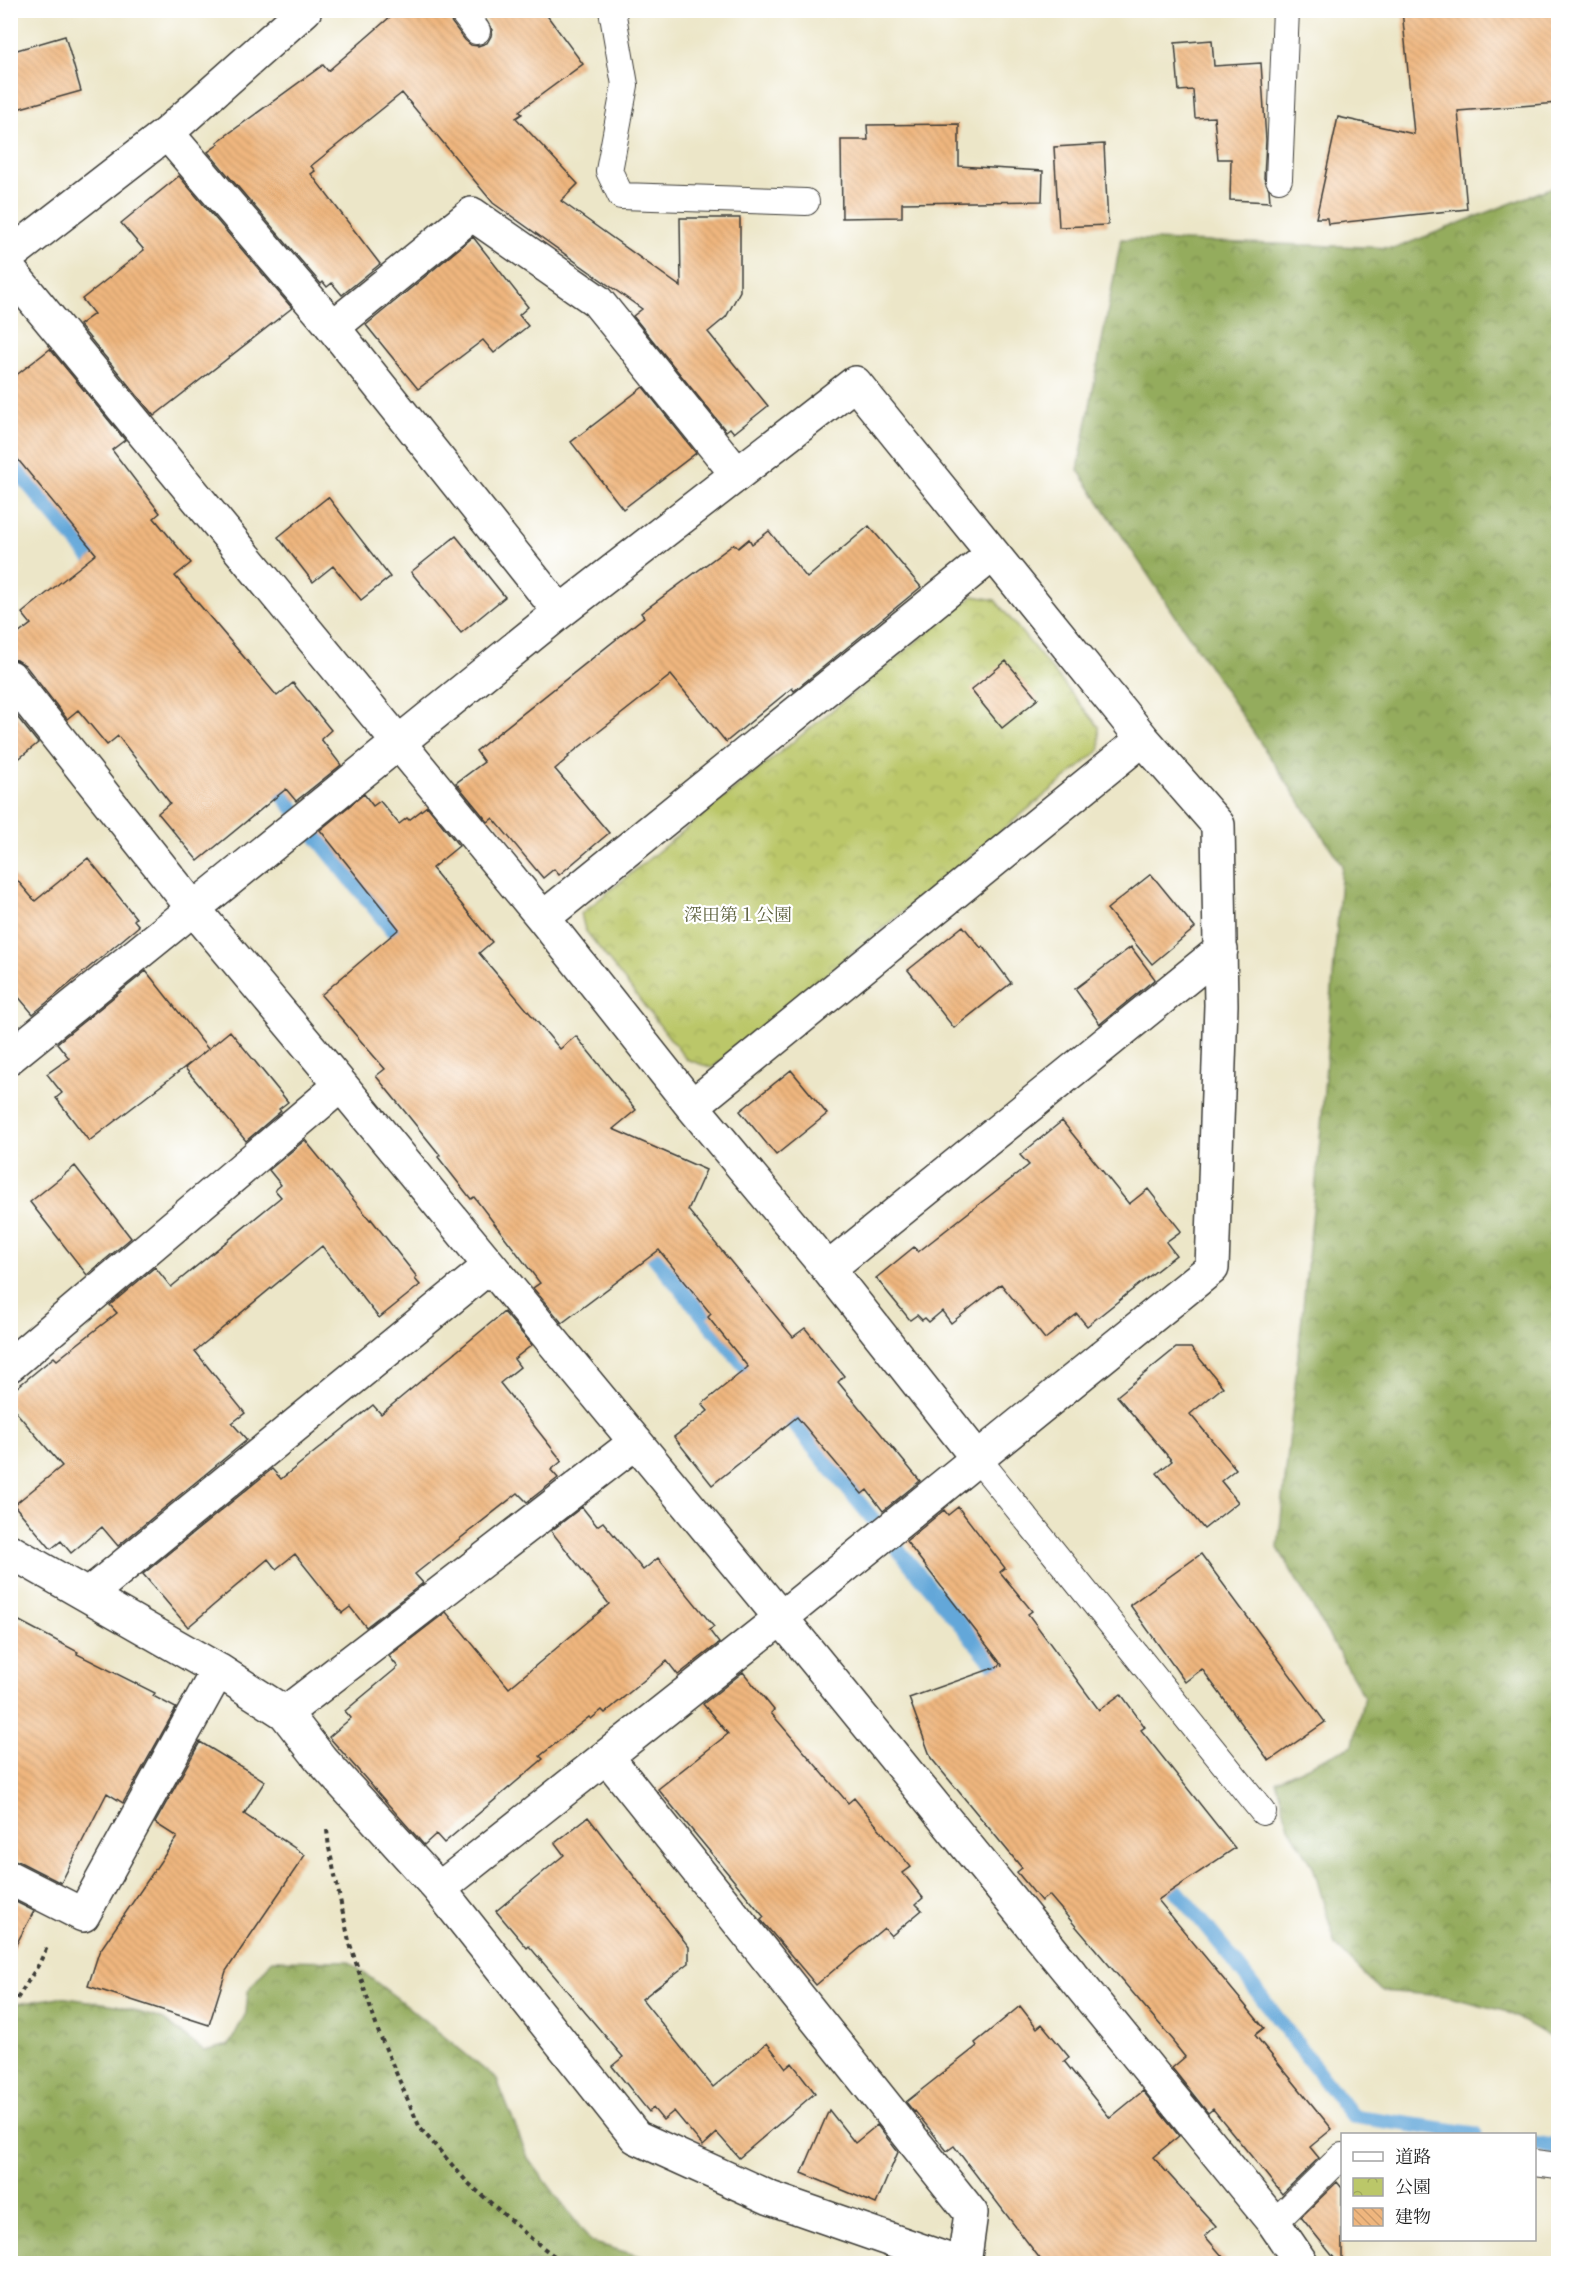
<svg xmlns="http://www.w3.org/2000/svg" width="1569" height="2274" viewBox="0 0 1569 2274" font-family="'IM FELL English','Noto Serif JP',serif">
<defs>
<pattern id="forest-crowns" width="20" height="18" patternUnits="userSpaceOnUse" patternTransform="scale(1.5)"><rect width="20" height="18" fill="#94ac5d"/><path d="M2 6a3 3 0 1 1 6 0M12 15a3 3 0 1 1 6 0" fill="none" stroke="#788b4c"/></pattern>
<pattern id="park-crowns" width="20" height="18" patternUnits="userSpaceOnUse" patternTransform="scale(1.5)"><rect width="20" height="18" fill="#bbc769"/><path d="M2 6a3 3 0 1 1 6 0M12 15a3 3 0 1 1 6 0" fill="none" stroke="#a0aa5a"/></pattern>
<pattern id="building-back-hatch" width="6" height="6" patternUnits="userSpaceOnUse" patternTransform="scale(1.5)"><rect width="6" height="6" fill="#efb67e"/><path d="M-1 5l2 2M0 0l6 6M5-1l2 2" fill="none" stroke="#cc9c6c"/></pattern>
</defs>
<rect width="100%" height="100%" fill="#fff"/>
<filter id="ink" filterUnits="userSpaceOnUse"><feTurbulence type="fractalNoise" baseFrequency=".0167" numOctaves="2"/><feDisplacementMap in="SourceGraphic" scale="12" xChannelSelector="R" yChannelSelector="G"/><feConvolveMatrix kernelMatrix="1 2 1 2 8 2 1 2 1" color-interpolation-filters="sRGB"/></filter>
<filter id="wash" filterUnits="userSpaceOnUse"><feTurbulence type="fractalNoise" baseFrequency=".008" numOctaves="4" result="noise"/><feDisplacementMap in="SourceGraphic" scale="24" xChannelSelector="R" yChannelSelector="G"/><feGaussianBlur stdDeviation="1.35" result="paint"/><feColorMatrix in="noise" values="0 0 0 0 0 0 0 0 0 0 0 0 0 0 0 0 0 1.4 0 .05"/><feComposite in="paint" operator="in"/></filter>
<g filter="url(#wash)">
<rect width="100%" height="100%" fill="#ece6c8"/>
<path fill="url(#forest-crowns)" stroke="#58643c" stroke-width="1.5" d="M 1558,185 L 1558,2042 L 1505,2011 L 1445,1996 L 1381,1991 L 1336,1946 L 1313,1866 L 1289,1827 L 1276,1781 L 1353,1745 L 1364,1696 L 1278,1548 L 1319,1152 L 1342,865 L 1078,470 L 1121,239 L 1396,248 Z
M 272,1960 L 348,1961 L 397,1998 L 497,2080 L 528,2158 L 591,2242 L 663,2263 L 11,2263 L 11,2005 L 59,1997 L 116,2005 L 164,2020 L 204,2051 L 229,2045 L 246,2013 L 248,1991 Z"/>
<path fill="url(#park-crowns)" stroke="#6c7242" stroke-width="1.5" d="M 973,596 L 995,600 L 1099,727 L 1100,750 L 712,1068 L 686,1059 L 585,930 L 581,914 Z"/>
<g fill="none" stroke-linecap="round" stroke-linejoin="round">
<path stroke="#64a7d9" stroke-width="15" d="M 10,463 L 104,574
M 268,777 L 406,947
M 640,1240 L 759,1383
M 779,1406 L 1009,1683
M 1163,1874 L 1227,1952 L 1352,2116 L 1476,2134
M 1534,2143 L 1558,2147"/>
</g>
<g id="blocks">
<path fill="url(#building-back-hatch)" d="M 398,10 L 446,10 L 449,19 L 465,40 L 471,45 L 478,46 L 487,43 L 491,36 L 492,30 L 480,10 L 543,10 L 583,64 L 519,111 L 522,114 L 516,118 L 578,184 L 561,201 L 681,287 L 680,218 L 740,218 L 740,291 L 726,317 L 708,332 L 768,406 L 734,433 L 730,428 L 726,431 L 633,316 L 642,309 L 493,203 L 402,93 L 311,166 L 315,171 L 311,174 L 380,264 L 342,295 L 332,283 L 327,287 L 323,282 L 321,284 L 208,152 L 219,144 L 217,142 L 323,65 L 328,71 Z
M 1402,10 L 1558,10 L 1558,103 L 1458,111 L 1467,209 L 1328,224 L 1327,218 L 1316,218 L 1338,117 L 1414,134 Z
M 65,36 L 81,91 L 10,111 L 10,52 Z
M 1212,40 L 1214,66 L 1261,63 L 1266,140 L 1264,178 L 1269,189 L 1270,202 L 1230,200 L 1231,159 L 1218,159 L 1214,117 L 1195,118 L 1193,90 L 1179,91 L 1175,43 Z
M 959,124 L 959,166 L 1043,171 L 1042,201 L 902,203 L 902,217 L 842,218 L 841,140 L 868,140 L 867,125 Z
M 1104,144 L 1108,225 L 1059,227 L 1054,147 Z
M 179,176 L 292,308 L 154,416 L 79,325 L 94,314 L 82,299 L 144,250 L 121,223 Z
M 473,237 L 528,307 L 519,315 L 528,326 L 494,353 L 483,340 L 418,389 L 366,325 Z
M 50,349 L 125,440 L 112,450 L 160,513 L 154,518 L 191,563 L 175,576 L 277,696 L 293,683 L 331,730 L 321,739 L 341,765 L 296,801 L 286,789 L 198,861 L 158,813 L 170,803 L 118,736 L 107,745 L 78,710 L 67,719 L 25,665 L 17,660 L 10,659 L 10,640 L 31,624 L 22,613 L 96,554 L 10,450 L 10,380 Z
M 643,387 L 696,453 L 623,509 L 571,442 Z
M 328,497 L 390,577 L 361,600 L 333,566 L 313,582 L 278,537 Z
M 869,526 L 921,587 L 794,691 L 792,688 L 726,742 L 671,675 L 568,756 L 569,757 L 555,769 L 609,833 L 559,875 L 554,869 L 543,878 L 493,818 L 488,822 L 456,783 L 484,762 L 476,751 L 644,617 L 641,613 L 734,544 L 738,548 L 749,539 L 752,544 L 769,531 L 807,578 Z
M 456,536 L 505,597 L 461,633 L 411,572 Z
M 1006,661 L 1038,699 L 1002,728 L 971,690 Z
M 10,708 L 38,743 L 10,766 Z
M 364,794 L 373,806 L 380,801 L 399,824 L 407,818 L 409,820 L 427,806 L 459,846 L 432,868 L 492,942 L 479,953 L 560,1049 L 576,1036 L 636,1110 L 613,1129 L 706,1170 L 688,1210 L 793,1337 L 805,1328 L 844,1376 L 838,1382 L 920,1481 L 883,1511 L 867,1490 L 862,1494 L 797,1417 L 712,1485 L 674,1437 L 708,1411 L 702,1404 L 748,1367 L 708,1317 L 711,1314 L 659,1250 L 562,1323 L 533,1288 L 540,1283 L 474,1197 L 471,1199 L 438,1157 L 440,1155 L 376,1076 L 385,1069 L 321,995 L 399,929 L 320,830 Z
M 88,858 L 136,918 L 134,920 L 139,926 L 33,1014 L 10,987 L 10,872 L 35,901 Z
M 1151,874 L 1195,928 L 1152,964 L 1107,909 Z
M 963,926 L 981,948 L 983,946 L 1011,983 L 954,1028 L 908,970 Z
M 1131,947 L 1155,979 L 1100,1024 L 1075,989 Z
M 146,971 L 208,1049 L 230,1031 L 288,1102 L 279,1109 L 281,1111 L 246,1141 L 185,1068 L 207,1050 L 89,1141 L 56,1098 L 62,1093 L 47,1074 L 69,1058 L 57,1043 Z
M 791,1070 L 827,1114 L 776,1155 L 740,1111 Z
M 1062,1121 L 1129,1204 L 1148,1189 L 1181,1231 L 1166,1242 L 1176,1255 L 1087,1326 L 1077,1314 L 1045,1339 L 1001,1284 L 951,1323 L 942,1311 L 929,1322 L 925,1318 L 922,1320 L 917,1315 L 910,1320 L 876,1278 L 914,1247 L 918,1252 L 1029,1165 L 1020,1155 Z
M 305,1140 L 370,1220 L 371,1219 L 417,1277 L 415,1279 L 420,1285 L 379,1318 L 322,1246 L 195,1351 L 245,1413 L 232,1423 L 247,1440 L 118,1546 L 102,1527 L 71,1553 L 61,1541 L 51,1549 L 14,1505 L 62,1466 L 10,1405 L 10,1393 L 54,1357 L 57,1360 L 117,1313 L 110,1305 L 155,1267 L 171,1287 L 281,1197 L 275,1190 L 281,1185 L 269,1170 Z
M 75,1166 L 131,1238 L 87,1275 L 30,1202 Z
M 504,1312 L 532,1345 L 514,1359 L 520,1367 L 500,1383 L 562,1461 L 551,1470 L 558,1478 L 527,1502 L 518,1493 L 415,1574 L 423,1583 L 366,1627 L 350,1607 L 342,1613 L 295,1554 L 276,1569 L 268,1559 L 188,1627 L 143,1574 L 272,1469 L 281,1479 L 373,1405 L 381,1414 Z
M 1176,1348 L 1191,1348 L 1223,1387 L 1190,1414 L 1236,1469 L 1221,1481 L 1238,1502 L 1204,1529 L 1157,1473 L 1172,1461 L 1117,1396 Z
M 582,1507 L 597,1526 L 603,1522 L 643,1570 L 658,1558 L 714,1627 L 709,1630 L 719,1643 L 678,1675 L 667,1661 L 605,1713 L 602,1710 L 591,1719 L 589,1717 L 540,1756 L 543,1759 L 444,1843 L 436,1834 L 424,1845 L 329,1737 L 351,1718 L 345,1711 L 398,1667 L 389,1656 L 446,1612 L 509,1688 L 609,1604 L 551,1531 Z
M 958,1507 L 1005,1568 L 1000,1572 L 1032,1611 L 1028,1614 L 1099,1710 L 1121,1694 L 1145,1727 L 1141,1730 L 1235,1848 L 1158,1900 L 1264,2028 L 1255,2035 L 1332,2129 L 1310,2147 L 1319,2158 L 1282,2194 L 1213,2109 L 1208,2113 L 1172,2068 L 1185,2057 L 1173,2042 L 1174,2041 L 1049,1895 L 1041,1901 L 1017,1872 L 1022,1868 L 931,1758 L 909,1698 L 1002,1665 L 906,1541 L 944,1510 L 948,1515 Z
M 1201,1554 L 1325,1722 L 1269,1761 L 1202,1669 L 1185,1682 L 1130,1605 Z
M 10,1616 L 78,1652 L 77,1654 L 155,1693 L 153,1696 L 176,1708 L 123,1803 L 107,1793 L 61,1883 L 18,1861 L 10,1860 Z
M 743,1672 L 774,1710 L 771,1713 L 848,1803 L 854,1798 L 911,1867 L 903,1873 L 923,1898 L 916,1904 L 922,1910 L 891,1936 L 884,1928 L 816,1985 L 768,1928 L 761,1920 L 764,1917 L 658,1789 L 728,1734 L 703,1704 Z
M 200,1742 L 265,1781 L 244,1814 L 305,1855 L 226,1971 L 209,2025 L 88,1986 L 99,1952 L 177,1837 L 155,1823 Z
M 588,1817 L 689,1947 L 689,1963 L 642,1999 L 713,2087 L 767,2043 L 786,2068 L 792,2063 L 815,2093 L 739,2158 L 717,2133 L 703,2146 L 674,2111 L 663,2120 L 653,2108 L 649,2112 L 612,2066 L 623,2057 L 529,1946 L 527,1948 L 496,1911 L 564,1855 L 555,1843 Z
M 10,1899 L 34,1911 L 10,1956 Z
M 1020,2006 L 1037,2028 L 1042,2024 L 1069,2057 L 1064,2061 L 1110,2118 L 1143,2091 L 1179,2136 L 1153,2157 L 1216,2226 L 1205,2236 L 1229,2264 L 1044,2264 L 954,2146 L 947,2151 L 915,2111 L 914,2112 L 906,2102 L 977,2046 L 975,2043 Z
M 829,2110 L 855,2143 L 877,2125 L 898,2152 L 876,2204 L 802,2173 Z
M 1337,2182 L 1342,2188 L 1342,2264 L 1339,2264 L 1301,2217 Z"/>
</g>
</g>
<g filter="url(#ink)">
<use href="#blocks" fill-opacity="0" stroke="#3b3a36" stroke-width="1.5"/>
<g fill="none" stroke-linecap="round" stroke-linejoin="round">
<g stroke="#3b3a36" stroke-width="28">
<path id="service" d="M 461,10 L 477,31
M 612,10 L 625,85 L 609,171 L 621,196 L 806,202
M 1279,179 L 1286,10
M 978,1459 L 1263,1812
M 1534,2163 L 1558,2166
M 1274,2223 L 1342,2156"/>
</g>
<g stroke="#3b3a36" stroke-width="36">
<path id="minor" d="M 167,133 L 327,320 L 560,612
M 10,255 L 167,133 L 305,10
M 10,271 L 543,918 L 692,1106 L 828,1269 L 978,1459
M 333,327 L 472,214 L 597,301 L 737,474
M 10,677 L 193,908 L 341,1085 L 781,1618 L 1274,2223 L 1302,2264
M 543,918 L 993,554
M 10,1057 L 560,612 L 855,383 L 1143,739 L 1218,825 L 1221,1005 L 1212,1268 L 781,1618 L 439,1889
M 692,1106 L 1143,739
M 828,1269 L 1221,950
M 10,1365 L 341,1085
M 10,1551 L 218,1670 L 285,1713 L 320,1758 L 439,1889 L 636,2137 L 770,2198 L 960,2264
M 88,1595 L 490,1266
M 285,1713 L 636,1442
M 607,1757 L 971,2213 L 964,2264
M 10,1878 L 83,1915 L 218,1670"/>
</g>
<path stroke="#3b3a36" stroke-width="4" stroke-dasharray="4.5 4.5" stroke-linecap="butt" d="M 327,1830 L 329,1848 L 349,1941 L 378,2031 L 420,2128 L 467,2182 L 533,2240 L 565,2264
M 10,2003 L 15,2002 L 39,1964 L 48,1945"/>
<use href="#service" stroke="#fff" stroke-width="26"/>
<use href="#minor" stroke="#fff" stroke-width="33"/>
</g>
</g>
<g text-anchor="middle" dominant-baseline="central" stroke-width="4.5" stroke-linejoin="round" paint-order="stroke">
<g font-size="18" fill="#5c603b" stroke="#fff">
<text x="738" y="916">深田第１公園</text>
</g>
</g>
<rect width="1569" height="2274" fill="none" stroke="#fff" stroke-width="36"/>
<rect x="1341" y="2133" width="195" height="108" fill="#ffffff" stroke="#a4a4a4" stroke-width="1.5"/>
<rect x="1353" y="2152" width="30" height="9" fill="#ffffff" stroke="#a4a4a4" stroke-width="1.5"/>
<text x="1395" y="2163" font-size="18" fill="#1c1c1c">道路</text>
<rect x="1353" y="2178" width="30" height="18" fill="url(#park-crowns)" stroke="#a4a4a4" stroke-width="1.5"/>
<text x="1395" y="2193" font-size="18" fill="#1c1c1c">公園</text>
<rect x="1353" y="2208" width="30" height="18" fill="url(#building-back-hatch)" stroke="#a4a4a4" stroke-width="1.5"/>
<text x="1395" y="2223" font-size="18" fill="#1c1c1c">建物</text>
</svg>
